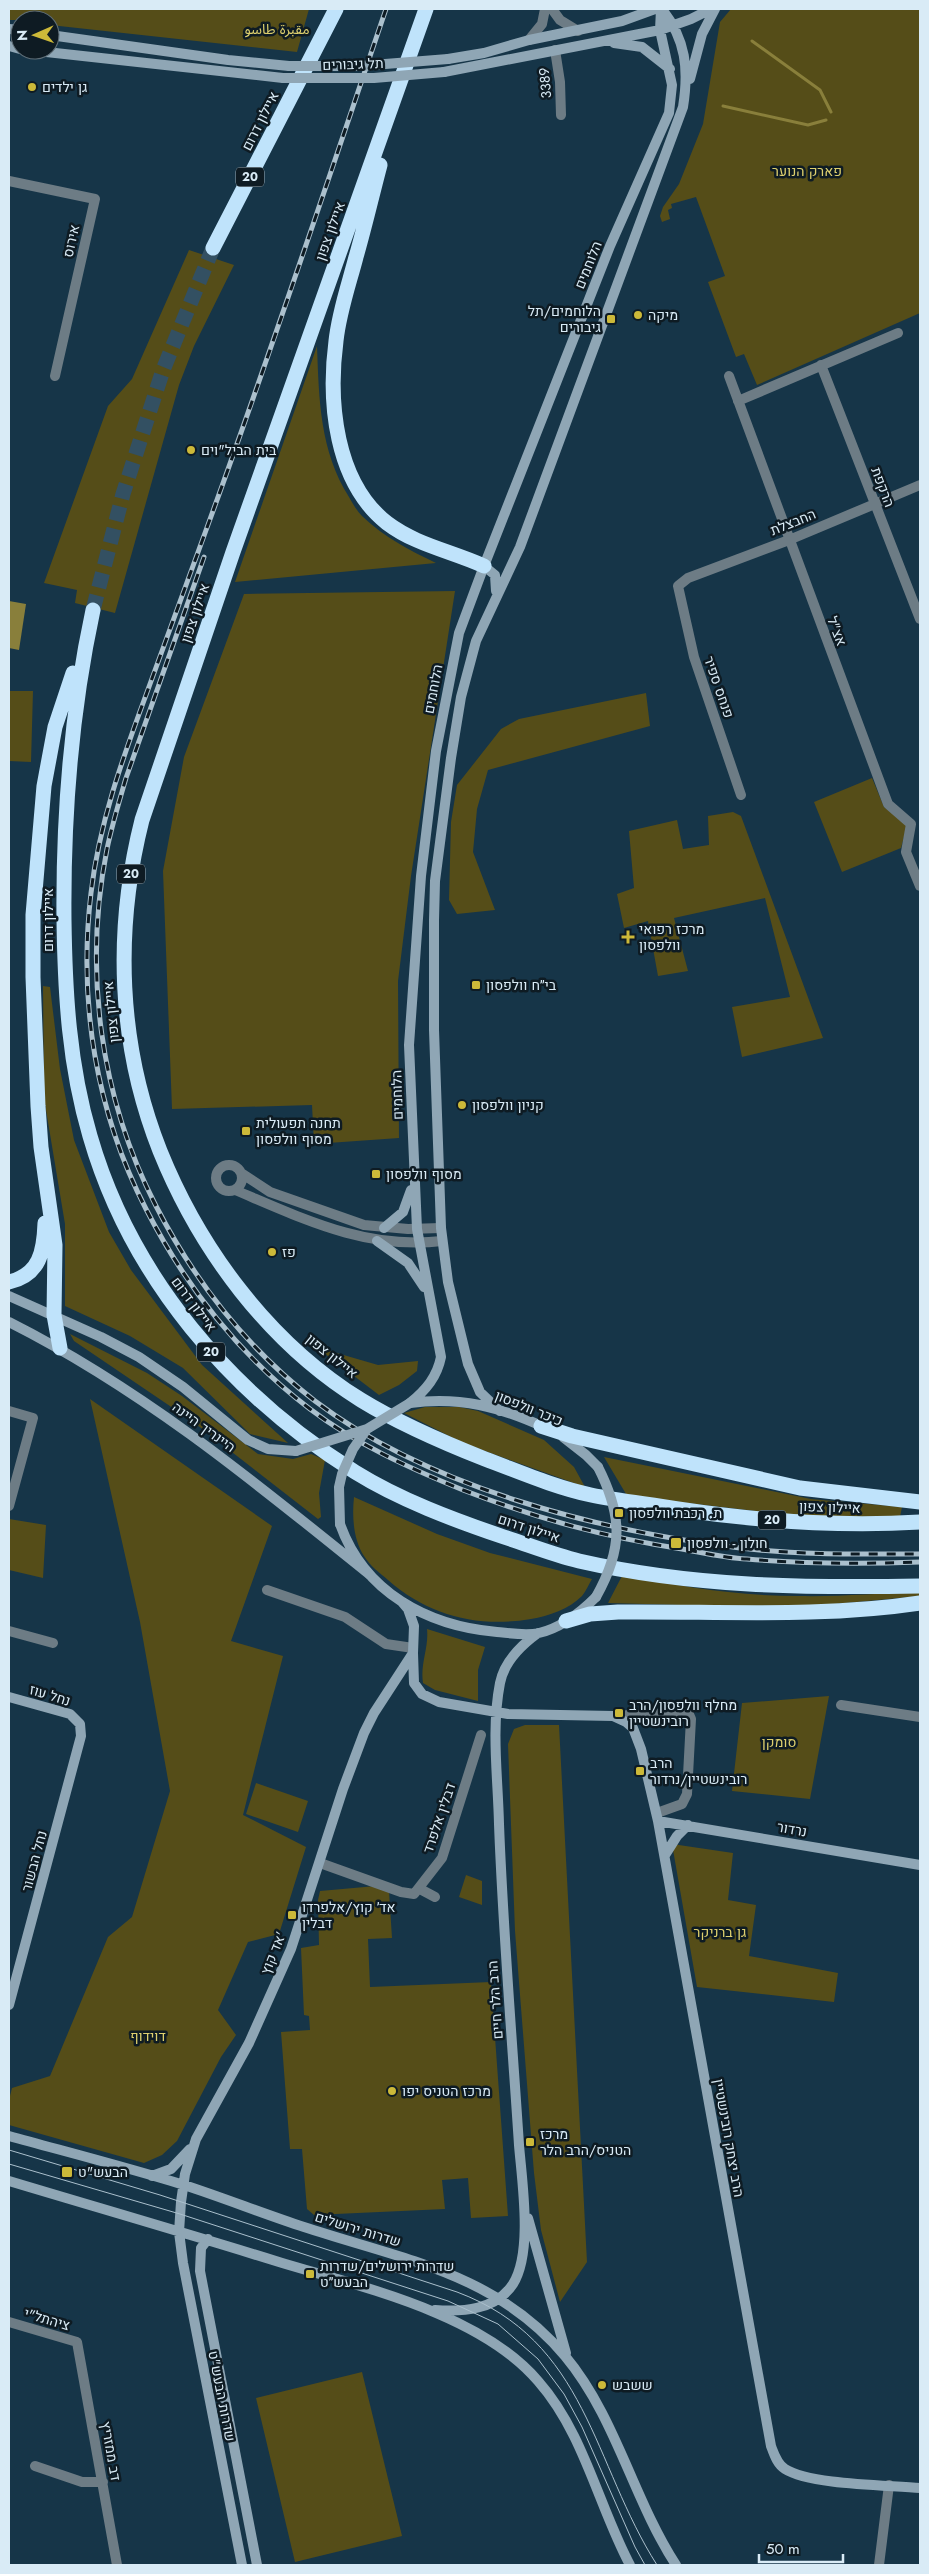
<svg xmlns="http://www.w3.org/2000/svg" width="929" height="2574" viewBox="0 0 929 2574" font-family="Jost,'Noto Sans Arabic',Heebo,sans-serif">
<rect width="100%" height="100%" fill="#163548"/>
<path fill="#554d18" d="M 9,9 L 309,9 L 297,52 L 50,25 L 50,20 L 9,20 Z
M 731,9 L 920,9 L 920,313 L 757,385 L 744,354 L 736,357 L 708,282 L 725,276 L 696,197 L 671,204 L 672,208 L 668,210 L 670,219 L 662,222 L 660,216 L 663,207 L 679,184 L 703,124 L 720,22 Z
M 189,250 L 234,265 L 194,346 L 179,385 L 115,613 L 75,603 L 77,590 L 44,583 L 108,406 L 132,379 Z
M 317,346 C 319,400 320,451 349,497 C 353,504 357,511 362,516 C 384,537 409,550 436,563 L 235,582 Z
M 455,591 L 411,876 L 398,981 L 399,1138 L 314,1144 L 312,1105 L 172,1109 L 163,871 L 184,757 L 244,594 Z
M 9,691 L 33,691 L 31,762 L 9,761 Z
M 646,693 L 650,726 L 488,770 L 477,809 L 473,852 L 495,910 L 457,914 L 449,900 L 451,822 L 457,785 L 501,729 L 519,719 Z
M 872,778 L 884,807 L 907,825 L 901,848 L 842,872 L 814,802 Z
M 733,812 L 741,816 L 823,1038 L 742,1057 L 732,1007 L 790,997 L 765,898 L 674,918 L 688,971 L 658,976 L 648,921 L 624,928 L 617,894 L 634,888 L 629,831 L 677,820 L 683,849 L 709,845 L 708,816 Z
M 43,986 L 50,987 L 60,1069 L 74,1140 L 109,1232 L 131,1270 L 202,1365 L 288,1443 L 250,1434 L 183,1368 L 130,1336 L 65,1306 L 65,1224 L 44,1098 Z
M 70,1334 L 147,1373 L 182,1396 L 258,1454 L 293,1459 L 311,1454 L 325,1460 L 319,1493 L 321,1517 L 318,1519 L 192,1421 L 74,1341 Z
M 316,1347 L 378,1365 L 418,1361 L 417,1371 L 399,1385 L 379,1395 Z
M 90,1399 L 272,1526 L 231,1641 L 283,1656 L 243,1815 L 306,1847 L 279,1934 L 248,1942 L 218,2010 L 236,2035 L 221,2057 L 177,2141 L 162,2155 L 144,2163 L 9,2125 L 9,2100 L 12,2088 L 50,2076 L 108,1937 L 132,1917 L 170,1791 L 140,1622 Z
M 425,1407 L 459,1407 L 478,1411 L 544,1440 L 574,1467 L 585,1487 L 463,1443 L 404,1413 Z
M 604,1457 L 811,1499 L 902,1507 L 900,1517 L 832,1520 L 671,1501 L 629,1499 Z
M 354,1497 L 437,1534 L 490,1553 L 592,1579 C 589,1584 586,1591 582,1596 C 569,1609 549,1616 531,1619 C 478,1628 429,1616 388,1580 C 380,1573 370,1566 364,1556 C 353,1539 352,1516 354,1497 Z
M 9,1519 L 46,1525 L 43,1578 L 9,1570 Z
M 623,1574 C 680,1587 739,1596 798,1596 C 838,1597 880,1593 920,1592 L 920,1596 L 792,1608 L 608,1603 Z
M 427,1629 L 485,1647 L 478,1670 L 478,1701 L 435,1690 L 423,1683 C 420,1663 429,1648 427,1629 Z
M 829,1696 L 810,1799 L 732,1791 L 742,1703 Z
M 525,1725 L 559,1725 L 587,2262 L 560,2302 L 541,2230 L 534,2173 L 515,1931 L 508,1744 L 514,1729 Z
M 256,1783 L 308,1801 L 298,1832 L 246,1814 Z
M 672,1844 L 733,1853 L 728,1900 L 756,1905 L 749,1956 L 838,1973 L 834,2002 L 697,1987 Z
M 466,1875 L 482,1881 L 482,1905 L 459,1897 Z
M 376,1886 L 389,1891 L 392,1938 L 368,1939 L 370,1987 L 491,1982 L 508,2216 L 471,2218 L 468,2178 L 442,2180 L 445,2209 L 314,2215 L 307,2209 L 302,2149 L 290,2149 L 281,2032 L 310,2030 L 309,2016 L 304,2015 L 301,1948 L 319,1945 L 318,1900 L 320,1891 Z
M 362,2372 L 402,2536 L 295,2562 L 256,2398 Z"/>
<path fill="#897f3b" d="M 9,601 L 26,604 L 19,650 L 9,648 Z"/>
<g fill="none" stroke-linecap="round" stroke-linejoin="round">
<path stroke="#897f3b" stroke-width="3" d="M 752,41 L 820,90 L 831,112
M 723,106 L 808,125 L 826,120"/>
<path stroke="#335062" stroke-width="15" stroke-dasharray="15 8" stroke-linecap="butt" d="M 93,610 L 123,494 L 163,370 L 213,248"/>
<path stroke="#6d7c85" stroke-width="10" d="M 552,9 L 560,20 L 578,31
M 529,40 L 542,24 L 545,9
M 555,50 L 560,82 L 561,115
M 9,181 L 95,199 L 55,376
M 821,365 L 920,619
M 729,376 L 888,804 L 911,824
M 738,401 L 898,333
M 741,795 L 694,657 L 678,586 L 688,578 L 789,540 L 920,485
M 911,824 L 906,852 L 920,886
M216 1178a13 13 0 1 1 26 0a13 13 0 1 1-26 0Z
M 241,1173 L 270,1192 L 364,1225 L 408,1229 L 441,1228
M 235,1190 C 304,1219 366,1250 442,1241
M 9,1411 L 33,1418 L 9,1506
M 267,1590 L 345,1617 L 386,1644 L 413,1648
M 9,1631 L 53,1643
M 841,1705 L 920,1717
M 613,1716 L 688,1712 L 691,1719 L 687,1794 L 682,1804 L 657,1813
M 320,1863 L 401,1892 L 414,1894 L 442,1858 L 481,1735
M 420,1889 L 435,1897
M 9,2322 L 77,2342 L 117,2565
M 35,2466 L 82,2482 L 103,2482
M 879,2565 L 889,2485"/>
<path stroke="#8fa6b5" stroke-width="10" d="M 9,29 L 20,30
M 50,35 L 228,60 L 289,66
M 614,43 L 642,47 L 670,69
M 9,46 L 20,49
M 28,50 L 283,78
M 448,59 L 484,53 L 529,40 L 622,21 L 655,9
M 444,72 L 660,30 L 691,19 L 711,9
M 690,79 L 702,34 L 715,9
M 484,566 L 495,575 L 496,591
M 384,1228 L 403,1212 L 411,1190
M 377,1241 L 408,1263 L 424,1287
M 9,1296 L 101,1337 L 139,1357 L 183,1387 L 248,1440 L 268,1449 L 296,1451
M 9,1322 C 142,1389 255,1482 370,1575
M 410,1403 C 426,1390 437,1377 441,1357 L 417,1229 L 409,1045 L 421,876 L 436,751 L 459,633 L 484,566 L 610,246 L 669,113 L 672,85 L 660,30 L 661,9
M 410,1403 C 460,1396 500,1407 546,1428
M 500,1411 L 480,1392 L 468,1364 L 448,1282 L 441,1228 L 434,1030 L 434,920 L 435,881 L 451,758 L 461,697 L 476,641 L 520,547 L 683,107 C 689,69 686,40 662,9
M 563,1437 L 586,1455 L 598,1467
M 340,1524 C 364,1592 427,1626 497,1632 C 509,1633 526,1636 539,1633 C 561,1628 581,1612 596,1597
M 413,1653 L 414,1683 L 422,1694 L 439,1702 L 508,1714 L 613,1716 L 626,1722 L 633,1728 L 641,1749 L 658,1821 L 771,2446 C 774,2454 777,2464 785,2469 C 810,2485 888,2485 920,2488
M 9,1697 L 70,1714 L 80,1724 L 81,1736 L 9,2005
M 658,1821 L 920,1865
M 665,1855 L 677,1836 L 688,1825
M 9,2136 C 67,2152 126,2167 184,2185 C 224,2198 264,2214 304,2227 C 401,2259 496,2273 565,2356 C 616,2417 633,2499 676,2565
M 152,2176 L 171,2169 L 190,2149
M 9,2181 C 99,2208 189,2234 279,2262 C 361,2287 480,2313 538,2381 C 584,2433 598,2505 630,2565
M 528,2218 L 566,2353
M 208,2239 L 201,2248 L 200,2271 L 257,2565
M 435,2310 C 463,2312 496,2310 513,2284 C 533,2252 522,2182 519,2145 C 512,2038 503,1931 499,1824 C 498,1778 491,1729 500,1683 C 504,1662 520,1646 538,1633
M 242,2565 L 183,2263 L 179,2232 L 181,2202 L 185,2174 L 196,2139 L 249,2043 L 291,1949 L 343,1789 L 364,1733 L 374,1713 L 413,1653 L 414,1626 L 408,1609 L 402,1602"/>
<path stroke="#bfe3fb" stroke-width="15" d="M 426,9 L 233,552 L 142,820 C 114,931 118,1045 160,1151 C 200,1250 269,1343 361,1400 C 400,1424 442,1442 485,1459 C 520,1472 554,1487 591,1495 C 620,1501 649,1504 678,1509 C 758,1521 839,1527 920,1522
M 380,165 C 372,195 365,226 356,257 C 349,284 339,312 336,341 C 328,402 335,482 387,523 C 416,545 451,551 484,566
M 213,248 L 336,9
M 93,610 C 71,712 63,816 64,920 C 65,994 69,1065 90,1136 C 131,1278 231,1394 355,1472 C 400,1500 454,1520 504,1537 C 529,1545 554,1555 579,1561 C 693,1587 804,1588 920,1586
M 9,1282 C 40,1275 44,1251 45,1223
M 60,1348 L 54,1315 L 55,1245 L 41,1147 L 38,1106 L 33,977 L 33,915 L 44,786 L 55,727 L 73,673
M 541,1426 L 572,1436 L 800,1488 L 920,1502
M 566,1621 L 590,1614 L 618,1612 C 719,1611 820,1618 920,1603"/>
<path stroke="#abc0cd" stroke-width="1" d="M 9,2150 L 160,2195 L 457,2292 C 588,2341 592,2463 657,2565
M 9,2164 L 180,2214 L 448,2301 L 498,2324 L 538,2359 L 564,2394 L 582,2427 L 635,2547 L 645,2565"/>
<g stroke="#abc0cd" stroke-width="5">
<path id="rail" d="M 386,9 C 328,180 271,352 209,522 C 188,580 167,637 146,695 C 122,760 99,824 91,893 C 78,1002 96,1112 146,1209 C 186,1287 240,1356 310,1409 C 356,1444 409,1468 463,1490 C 538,1519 604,1537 682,1549 C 704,1553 725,1558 747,1559 C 804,1564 862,1564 920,1562
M 204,557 L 126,778 C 119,802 112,825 107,849 C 83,970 100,1097 156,1206 C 195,1282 248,1349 315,1401 C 430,1488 599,1531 740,1548 C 800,1555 860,1554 920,1554"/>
</g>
<use href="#rail" stroke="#0e1b23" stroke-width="3" stroke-dasharray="9" stroke-linecap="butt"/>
<path stroke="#8fa6b5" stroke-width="10" d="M 289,66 L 360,66 L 448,59
M 283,78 L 374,78 L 444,72
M 296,1451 L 367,1429
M 340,1524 L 339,1487 L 342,1474 L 353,1449 L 367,1429 L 410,1403
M 596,1597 C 623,1549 623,1516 598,1467"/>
</g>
<g fill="#ccb939" stroke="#0e1b23" stroke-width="2">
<circle cx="32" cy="87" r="5"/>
<circle cx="638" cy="315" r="5"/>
<rect x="606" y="314" width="10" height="10" rx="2.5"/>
<circle cx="191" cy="450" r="5"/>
<path d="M625.5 929.5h5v5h5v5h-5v5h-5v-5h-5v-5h5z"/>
<rect x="471" y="980" width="10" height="10" rx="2.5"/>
<circle cx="462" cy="1105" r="5"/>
<rect x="241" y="1126" width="10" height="10" rx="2.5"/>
<rect x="371" y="1169" width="10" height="10" rx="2.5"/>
<circle cx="272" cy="1252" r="5"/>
<rect x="614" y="1508" width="10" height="10" rx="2.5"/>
<rect x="670" y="1537" width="12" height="12" rx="2.5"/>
<rect x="614" y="1708" width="10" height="10" rx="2.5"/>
<rect x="635" y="1766" width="10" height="10" rx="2.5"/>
<rect x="287" y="1910" width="10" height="10" rx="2.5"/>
<circle cx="392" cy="2091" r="5"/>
<rect x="525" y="2137" width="10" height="10" rx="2.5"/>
<rect x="61" y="2166" width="12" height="12" rx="2.5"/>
<rect x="305" y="2269" width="10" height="10" rx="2.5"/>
<circle cx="602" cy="2385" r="5"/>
</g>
<g text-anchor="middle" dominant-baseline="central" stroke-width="5" stroke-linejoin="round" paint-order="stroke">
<g fill="#0e1b23" stroke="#9cadb7" stroke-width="1">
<rect x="236" y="167.5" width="28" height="19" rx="4"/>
<rect x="117" y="864.5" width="28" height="19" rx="4"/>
<rect x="197" y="1342.5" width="28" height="19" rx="4"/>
<rect x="758" y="1510.5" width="28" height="19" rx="4"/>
</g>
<g font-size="12" font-weight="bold" fill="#d9ebf6">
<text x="250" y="177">20</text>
<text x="131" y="874">20</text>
<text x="211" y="1352">20</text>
<text x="772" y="1520">20</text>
</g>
<g font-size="14" fill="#ded06e" stroke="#0e1b23">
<text x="277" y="29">مقبرة طاسو</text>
<text x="807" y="171">פארק הנוער</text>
<text x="779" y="1742">סומקן</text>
<text x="720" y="1932">גן ברניקר</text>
<text x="148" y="2036">דוידוף</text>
</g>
<g font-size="14" fill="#d9ebf6" stroke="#0e1b23">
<text transform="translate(353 64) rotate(-2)">תל גיבורים</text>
<text transform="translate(545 83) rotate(-95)">3389</text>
<text transform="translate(260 121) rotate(-63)">איילון דרום</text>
<text transform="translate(330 231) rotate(-70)">איילון צפון</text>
<text transform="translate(71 241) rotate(-77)">אירוס</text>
<text transform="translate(588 265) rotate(-68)">הלוחמים</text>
<text transform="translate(883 487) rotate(69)">הרקפת</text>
<text transform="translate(793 522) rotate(-22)">החבצלת</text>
<text transform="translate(195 613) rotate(-71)">איילון צפון</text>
<text transform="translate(837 631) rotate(69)">אצ"ל</text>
<text transform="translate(719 687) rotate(71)">פנחס ספיר</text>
<text transform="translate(433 689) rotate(-79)">הלוחמים</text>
<text transform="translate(48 920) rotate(-90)">איילון דרום</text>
<text transform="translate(111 1012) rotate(-96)">איילון צפון</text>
<text transform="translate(397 1095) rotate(-92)">הלוחמים</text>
<text transform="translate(194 1304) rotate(53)">איילון דרום</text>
<text transform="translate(332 1356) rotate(39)">איילון צפון</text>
<text transform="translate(529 1408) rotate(22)">כיכר וולפסון</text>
<text transform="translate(204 1427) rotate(36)">היינריך היינה</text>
<text transform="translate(830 1507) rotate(2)">איילון צפון</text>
<text transform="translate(529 1528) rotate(18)">איילון דרום</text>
<text transform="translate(50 1695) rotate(17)">נחל עוז</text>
<text transform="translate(439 1818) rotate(-71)">דבלין אלפרד</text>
<text transform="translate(792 1829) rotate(10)">נרדור</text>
<text transform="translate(34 1861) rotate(-75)">נחל הבשור</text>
<text transform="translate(273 1953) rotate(-68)">אד קוץ'</text>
<text transform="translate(495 2000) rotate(-94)">הרב הלר חיים</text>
<text transform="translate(729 2138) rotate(80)">הרב יצחק רובינשטיין</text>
<text transform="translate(358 2229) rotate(17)">שדרות ירושלים</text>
<text transform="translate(47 2319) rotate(16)">ציהתל"י</text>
<text transform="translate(222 2396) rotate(79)">שדרות הבעש"ט</text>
<text transform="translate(111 2451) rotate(80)">דב ממזריץ</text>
</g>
<g font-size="14" fill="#d9ebf6" stroke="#0e1b23" text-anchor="start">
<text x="42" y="87">גן ילדים</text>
<text x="601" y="311" text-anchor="end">הלוחמים/תל<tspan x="601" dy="16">גיבורים</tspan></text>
<text x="648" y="315">מיקה</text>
<text x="201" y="450">בית הביל"וים</text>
<text x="639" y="929">מרכז רפואי<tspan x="639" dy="16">וולפסון</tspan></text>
<text x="486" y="985">בי״ח וולפסון</text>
<text x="472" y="1105">קניון וולפסון</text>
<text x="256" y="1123">תחנה תפעולית<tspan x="256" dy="16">מסוף וולפסון</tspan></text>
<text x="386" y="1174">מסוף וולפסון</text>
<text x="282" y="1252">פז</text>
<text x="629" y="1513">ת. רכבת וולפסון</text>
<text x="687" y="1543">חולון - וולפסון</text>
<text x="629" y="1705">מחלף וולפסון/הרב<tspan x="629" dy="16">רובינשטיין</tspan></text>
<text x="650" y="1763">הרב<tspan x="650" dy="16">רובינשטיין/נרדור</tspan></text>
<text x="302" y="1907">אד׳ קוץ/אלפרדו<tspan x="302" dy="16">דבלין</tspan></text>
<text x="402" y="2091">מרכז הטניס יפו</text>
<text x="540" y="2134">מרכז<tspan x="540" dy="16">הטניס/הרב הלר</tspan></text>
<text x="78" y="2172">הבעש"ט</text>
<text x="320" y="2266">שדרות ירושלים/שדרות<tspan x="320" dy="16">הבעש״ט</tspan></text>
<text x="612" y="2385">ששבש</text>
</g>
</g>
<rect width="929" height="2574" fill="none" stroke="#d9ebf6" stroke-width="20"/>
<g transform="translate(35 35) rotate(268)"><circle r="24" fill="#0e1b23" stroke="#5f6e77"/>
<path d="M0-4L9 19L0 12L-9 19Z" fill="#ccb939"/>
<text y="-8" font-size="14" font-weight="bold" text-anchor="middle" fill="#d9ebf6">N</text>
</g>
<path d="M759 2554v8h84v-8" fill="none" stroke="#d9ebf6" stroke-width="2.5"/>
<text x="766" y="2554" font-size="15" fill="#d9ebf6" stroke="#0e1b23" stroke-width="4" paint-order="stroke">50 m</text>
</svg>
